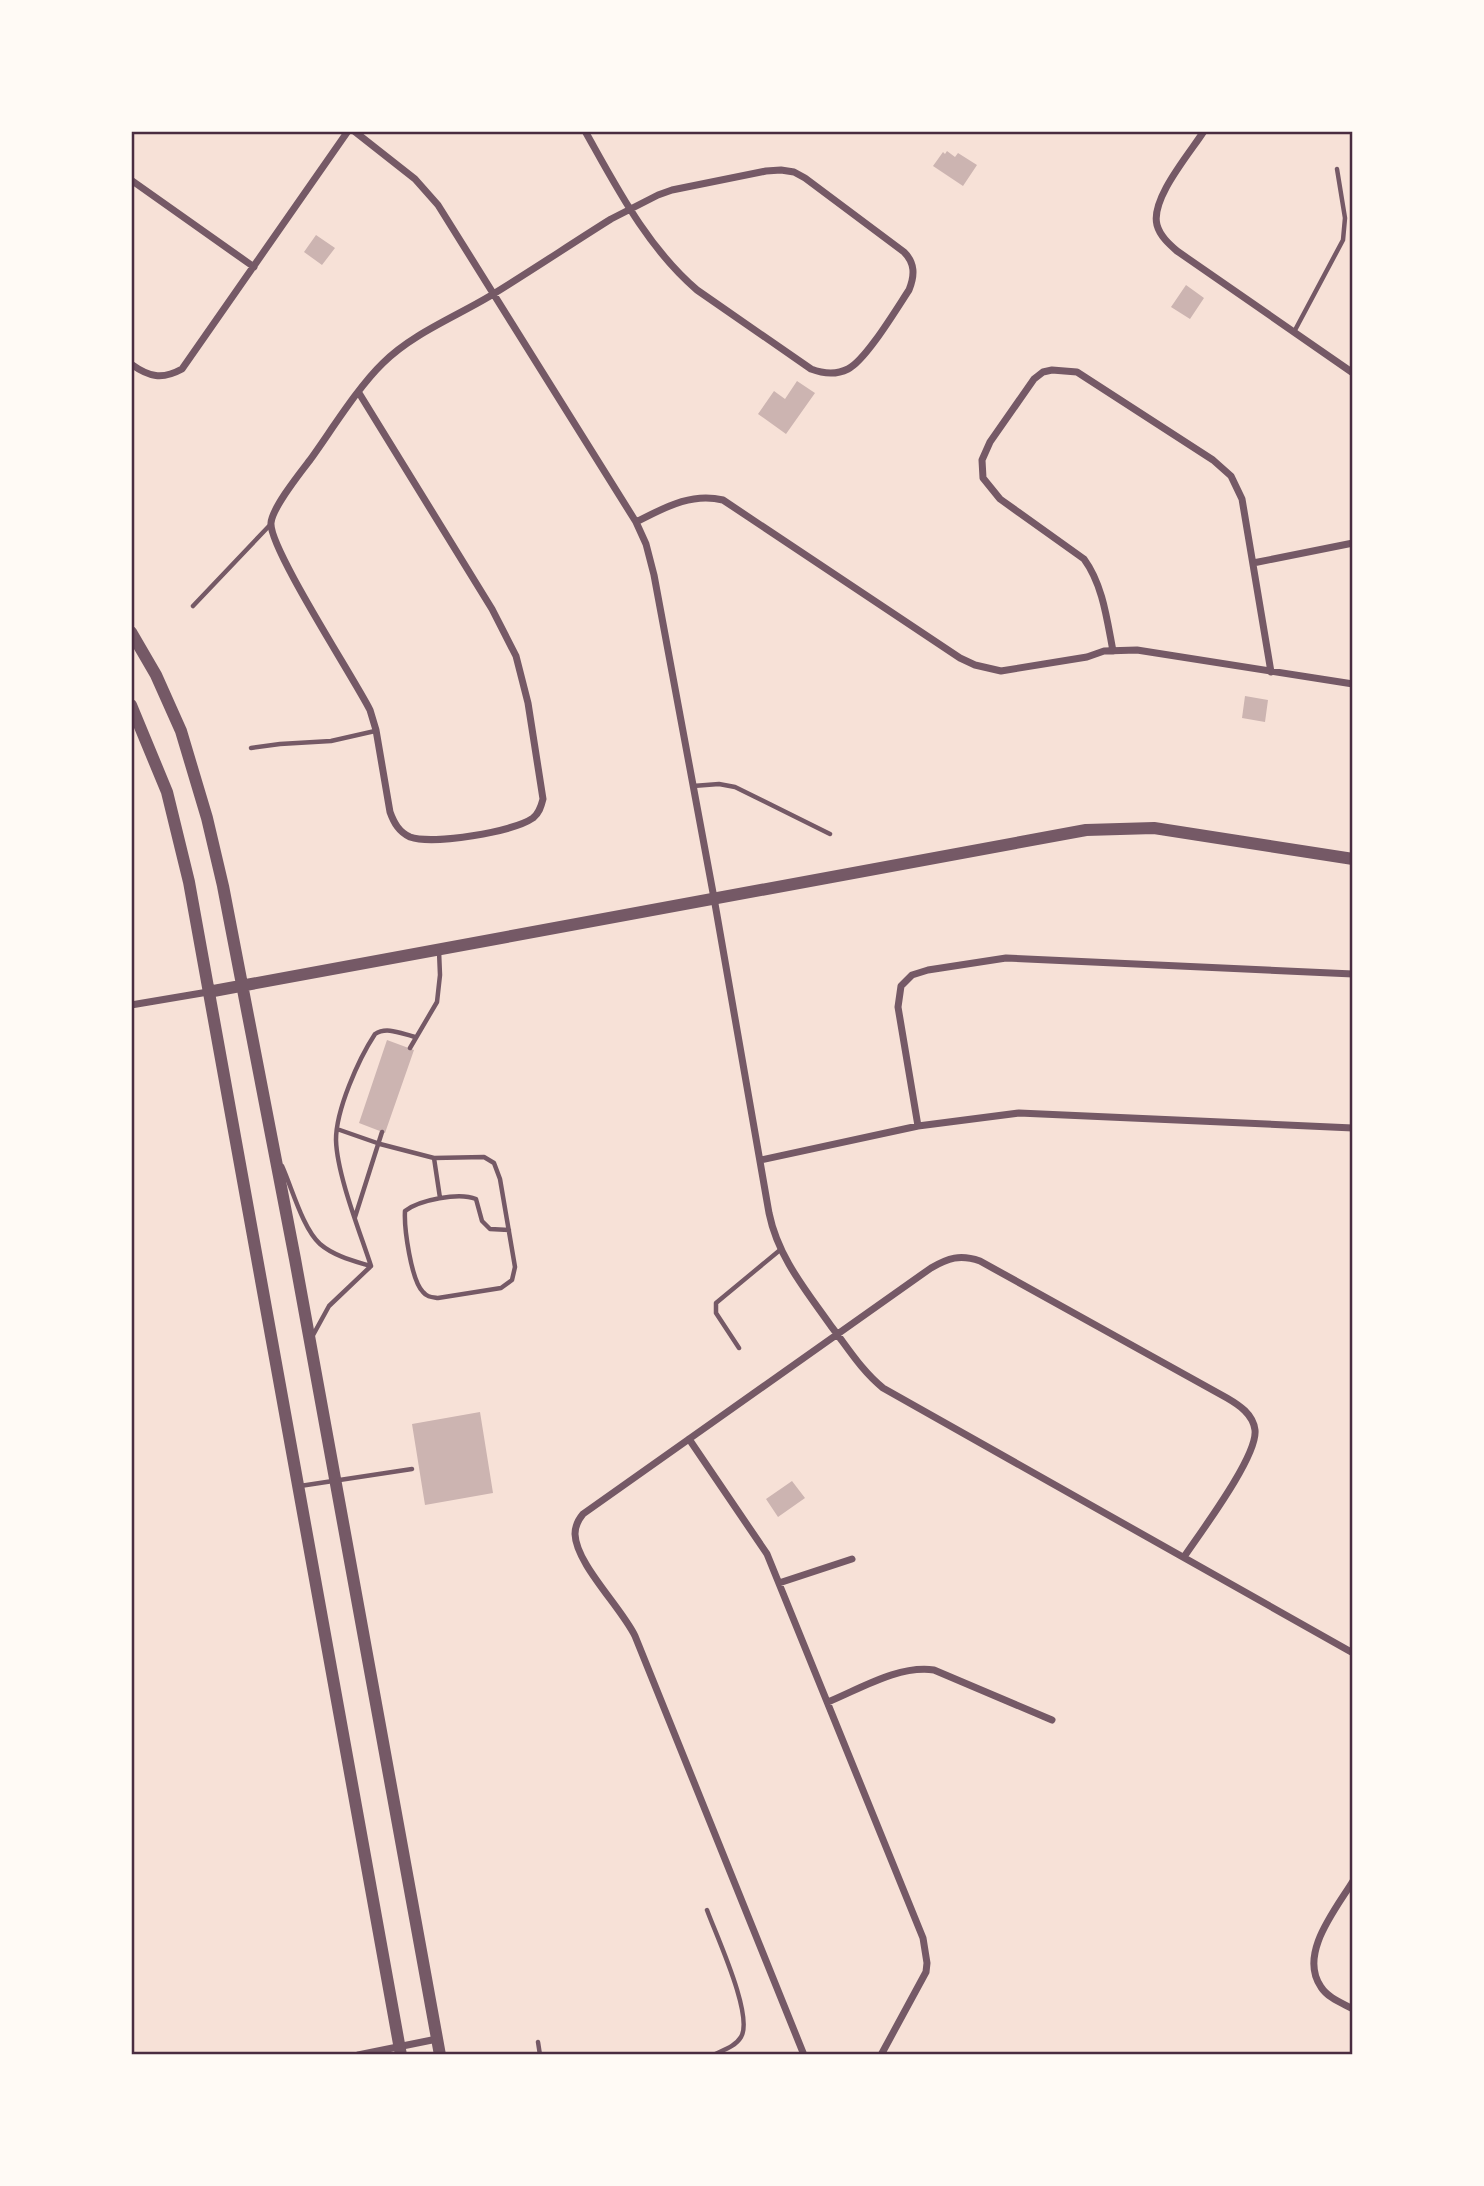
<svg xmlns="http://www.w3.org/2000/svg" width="1484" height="2186" viewBox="0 0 1484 2186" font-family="'Titillium Web',sans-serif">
<rect width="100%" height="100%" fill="#f7e1d7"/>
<path fill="#ccb4b1" d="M 947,151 L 955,157 L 958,153 L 977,165 L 963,186 L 933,166 L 943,152 L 945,154 Z
M 316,235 L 335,248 L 322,265 L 304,252 Z
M 1186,285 L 1204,298 L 1190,319 L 1171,307 Z
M 797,381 L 815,393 L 786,434 L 758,414 L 774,391 L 785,399 Z
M 1245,696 L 1268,700 L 1265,722 L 1242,718 Z
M 387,1040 L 414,1050 L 385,1133 L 359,1123 Z
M 480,1412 L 493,1493 L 425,1505 L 412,1424 Z
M 792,1481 L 805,1498 L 778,1517 L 766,1499 Z"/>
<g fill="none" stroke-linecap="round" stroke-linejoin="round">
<path stroke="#755966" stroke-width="4.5" d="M 1294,332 L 1343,240 L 1345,218 L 1337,169
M 193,606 L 270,525
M 251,748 L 280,744 L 331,741 L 375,731
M 693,786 L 719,784 L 735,787 L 830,834
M 410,1048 L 437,1002 L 440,975 L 439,951
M 337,1129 L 380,1144 L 434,1158 L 484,1157 L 494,1163 L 500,1179 L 515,1267 L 512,1280 L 501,1288 L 438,1298 C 431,1297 427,1297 423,1292 C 411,1280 404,1228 405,1211 C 419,1200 459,1192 476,1199 L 482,1221 L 490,1229 L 509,1230
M 434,1158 L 440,1198
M 282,1166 C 292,1188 303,1229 320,1244 C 334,1256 354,1261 370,1266
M 355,1217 L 382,1132
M 371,1266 C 360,1232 337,1175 336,1140 C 336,1110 358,1060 375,1034 C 387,1026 402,1034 415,1037
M 312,1337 L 329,1306 L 370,1267
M 739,1348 L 716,1313 L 716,1303 L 780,1250
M 300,1486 L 412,1469
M 707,1910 C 716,1935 754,2016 741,2037 C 735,2047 723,2050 713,2055
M 538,2042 L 540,2055"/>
<path stroke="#755966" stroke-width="7" d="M 354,131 L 415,179 L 438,205 L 636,522 L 646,544 L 654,575 L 714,898 L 769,1213 C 778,1257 805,1289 831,1326 C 848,1348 861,1370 883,1388 L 1353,1653
M 1204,131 C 1190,153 1150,199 1157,225 C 1160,236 1169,244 1177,251 L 1353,373
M 131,180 L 254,267
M 131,364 C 149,377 162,380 182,369 L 348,131
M 359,393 L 492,609 L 516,656 L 528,703 L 543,799 C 541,807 539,813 533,818 C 513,832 433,845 410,837 C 399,832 394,823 390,812 L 376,730 L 370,710 C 354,678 269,548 271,523 C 272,508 300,473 310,460 C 331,431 358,387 383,363 C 412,334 455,317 490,296 C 531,271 571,244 611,219 L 658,195 L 672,190 L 766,171 L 781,170 L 794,172 L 805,178 L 904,252 C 915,263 915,275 909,290 C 897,308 866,360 848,369 C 836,375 824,374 811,369 L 697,290 C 647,247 617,188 585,131
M 636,522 C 664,508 691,492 723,500 L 960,658 L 975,665 L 1001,671 L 1087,657 L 1104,651 L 1137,650 L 1353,684
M 1253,563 L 1353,543
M 1113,651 C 1107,620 1103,585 1084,559 L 1000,499 L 983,478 L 982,460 L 990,442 L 1034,379 L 1043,372 L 1052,370 L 1077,372 L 1213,460 L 1231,476 L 1242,499 L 1271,672
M 131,1005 L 208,992
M 918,1126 L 898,1007 L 901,986 L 912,975 L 928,970 L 1006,958 L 1353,974
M 761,1160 L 918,1126 L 1019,1113 L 1353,1128
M 689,1439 L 767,1554 L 923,1938 L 927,1963 L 926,1972 L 881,2055
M 779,1583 L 852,1559
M 828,1702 C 860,1689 898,1665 934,1670 L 1052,1720
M 1353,1881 C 1336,1909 1298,1954 1321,1987 C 1328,1998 1342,2003 1353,2009
M 358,2055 L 437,2039
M 804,2055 L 635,1636 C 621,1607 576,1564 575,1534 C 575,1526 578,1520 583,1514 L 931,1268 C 948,1258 960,1254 980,1261 L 1227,1398 C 1239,1405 1253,1414 1255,1430 C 1258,1456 1200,1533 1184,1557"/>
<path stroke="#755966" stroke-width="12" d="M 131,632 L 156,675 L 181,731 L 207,818 L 223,886 L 295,1259 L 440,2055
M 131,705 L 167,792 L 189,882 L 401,2055
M 208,992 L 1086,830 L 1154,828 L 1353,859"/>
</g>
<rect width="1484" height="2186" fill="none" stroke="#fffaf5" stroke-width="266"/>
<rect x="133" y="133" width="1218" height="1920" fill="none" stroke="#4a2c40" stroke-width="2.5"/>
</svg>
